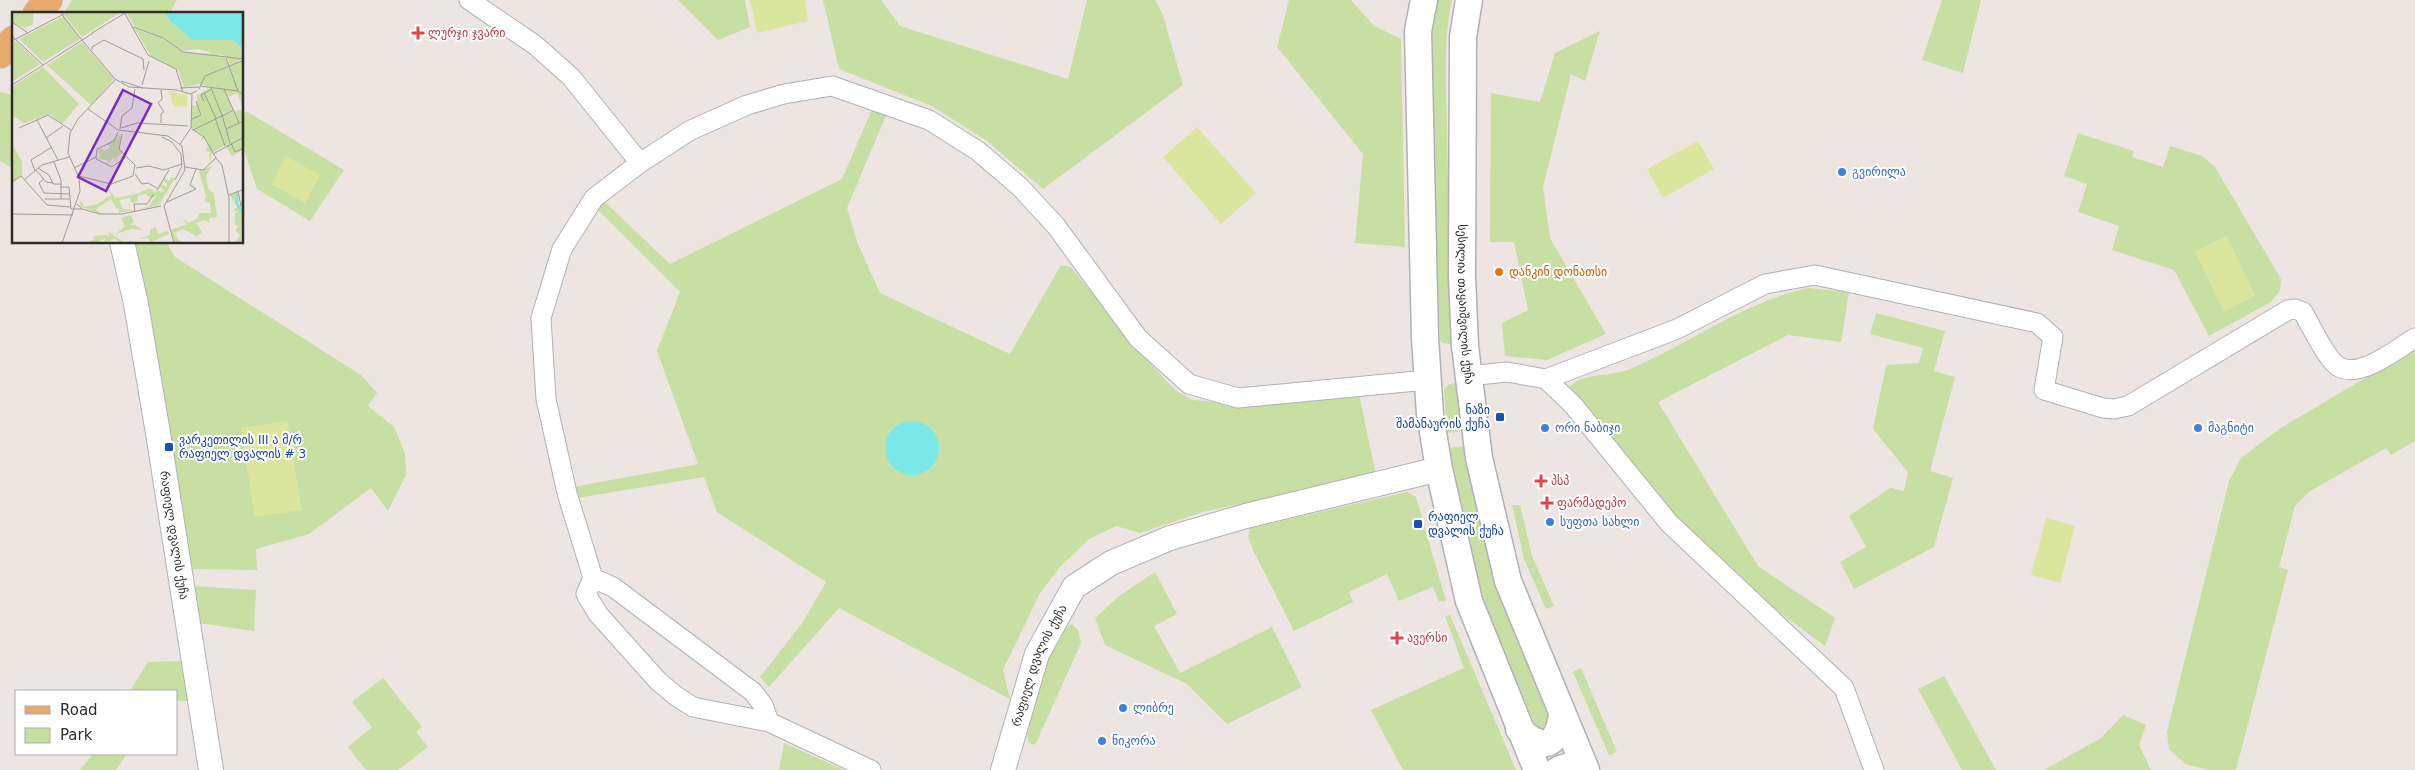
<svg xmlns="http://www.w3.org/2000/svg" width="2415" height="770" viewBox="0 0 2415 770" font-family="'DejaVu Sans','Noto Sans Georgian',sans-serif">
<rect width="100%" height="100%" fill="#ede5e1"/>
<path fill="#c7dfa2" d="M 72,0 L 177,0 L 169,14 L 66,14 L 66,9 Z
M 678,0 L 745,0 L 750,27 L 718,40 Z
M 823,0 L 881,0 L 900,26 L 1068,79 L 1087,0 L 1155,0 L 1163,15 L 1183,85 L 1043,189 L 987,141 L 932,106 L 839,69 Z
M 1289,0 L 1351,0 L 1374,26 L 1401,39 L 1405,247 L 1355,243 L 1363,154 L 1277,47 Z
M 1435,0 L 1452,0 C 1443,41 1446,84 1447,126 C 1448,197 1451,268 1456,339 L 1450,344 L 1443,343 L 1440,340 L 1429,30 Z
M 1942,0 L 1981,0 L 1963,73 L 1922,60 Z
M 1600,31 L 1585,81 L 1571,74 L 1543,187 L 1550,238 L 1606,334 L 1547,360 L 1505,356 L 1502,323 L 1528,310 L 1514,242 L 1490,242 L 1491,93 L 1540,102 L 1555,53 Z
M 0,92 L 14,95 L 14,169 L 0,161 Z
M 873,107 L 887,113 L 847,208 L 858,244 L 880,293 L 1010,354 L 1061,265 L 1071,267 L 1135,347 L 1175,390 L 1192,400 L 1260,405 L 1359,394 L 1376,475 L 1203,512 L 1140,533 L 1116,526 L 1089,539 L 1060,567 L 1040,593 L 1003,670 L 1010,699 L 839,608 L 769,687 L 760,677 L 803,622 L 826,582 L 717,512 L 704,477 L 577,498 L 573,487 L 698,464 L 657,351 L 680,292 L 598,210 L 605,202 L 670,264 L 842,179 Z
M 246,111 L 344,170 L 310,221 L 257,189 C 251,167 234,133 246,111 Z
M 2078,133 L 2134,151 L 2132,157 L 2163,167 L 2170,146 L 2202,156 L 2215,167 L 2281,279 L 2280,291 L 2271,302 L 2209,336 L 2174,270 L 2112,250 L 2119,226 L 2078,212 L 2087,184 L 2064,176 Z
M 130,243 L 167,243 L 175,257 L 361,375 L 377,393 L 368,406 L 394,427 L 405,453 L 406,475 L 388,511 L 371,488 L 309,534 L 256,549 L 257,570 L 190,569 Z
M 1808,288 L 1849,292 L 1841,342 L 1788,335 L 1658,402 L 1758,566 L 1835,618 L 1825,646 L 1722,570 L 1688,533 L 1569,387 C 1584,372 1611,377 1630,369 C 1690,343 1744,302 1808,288 Z
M 1876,313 L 1945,331 L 1934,371 L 1955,377 L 1930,471 L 1953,478 L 1934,547 L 1854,589 L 1840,562 L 1866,547 L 1849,516 L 1890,488 L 1904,491 L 1908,472 L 1873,429 L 1886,365 L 1919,363 L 1923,348 L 1870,334 Z
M 2413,350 L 2415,354 L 2415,441 L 2391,455 L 2386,448 L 2310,491 L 2295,506 L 2279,567 L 2288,570 L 2236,770 L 2209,770 L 2185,764 L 2169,749 L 2167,732 L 2229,481 L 2241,458 L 2279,429 Z
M 1455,383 L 1459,386 L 1463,431 L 1447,433 L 1444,390 L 1448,385 Z
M 1465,446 L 1484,538 L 1497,580 L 1553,716 L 1551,724 L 1542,728 L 1536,727 L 1491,620 L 1477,578 L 1465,535 L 1449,448 Z
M 1407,492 L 1416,497 L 1446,601 L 1439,602 L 1433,587 L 1399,601 L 1387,574 L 1349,592 L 1353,602 L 1294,631 L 1253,550 L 1248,537 L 1250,528 Z
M 1512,505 L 1520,505 L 1532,556 L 1554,606 L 1546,609 L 1524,559 Z
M 1155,572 L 1177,614 L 1154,626 L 1180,673 L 1272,627 L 1302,687 L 1227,724 L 1187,684 L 1105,645 L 1095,618 L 1118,597 Z
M 192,586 L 256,590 L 254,631 L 198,623 Z
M 1450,615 L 1516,770 L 1403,770 L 1371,710 L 1464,668 L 1445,616 Z
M 1072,624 L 1078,630 L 1081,643 L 1035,745 L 1030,743 L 1027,737 C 1034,708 1045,639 1072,624 Z
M 185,661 L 188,701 L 176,701 L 176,691 L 130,691 L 148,662 Z
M 1581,668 L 1617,752 L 1609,755 L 1573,672 Z
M 1944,676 L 1996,770 L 1962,770 L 1918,689 Z
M 383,678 L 422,727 L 416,732 L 428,747 L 398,770 L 366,770 L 348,747 L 372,727 L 352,702 Z
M 2123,715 L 2146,725 L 2139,745 L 2151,770 L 2044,770 L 2101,738 Z
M 784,743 L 844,770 L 779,770 Z
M 93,754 L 127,754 L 116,770 L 80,770 Z"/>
<path fill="#dae69e" d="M 750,0 L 805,0 L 808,21 L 757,33 Z
M 1197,127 L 1256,193 L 1221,224 L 1163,157 Z
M 1698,141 L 1714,169 L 1663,198 L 1647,169 Z
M 286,156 L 320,175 L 305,203 L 271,184 Z
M 2227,236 L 2255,296 L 2224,312 L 2195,251 Z
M 287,421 L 302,510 L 255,517 L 241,428 Z
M 2046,518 L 2075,526 L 2060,583 L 2031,575 Z"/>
<path fill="#7ce7e7" d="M885 448a27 27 0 1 1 54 0a27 27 0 1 1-54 0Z"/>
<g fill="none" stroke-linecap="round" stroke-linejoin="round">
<g stroke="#adb2b8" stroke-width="21">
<path id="minor" d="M 469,0 L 535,45 L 571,77 L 640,163
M 1468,376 L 1507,372 L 1546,379 L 1573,405 L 1669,523 L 1844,688 L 1874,770
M 1546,379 L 1677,329 L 1765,284 L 1815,275 L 2037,323 L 2053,337 L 2044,390 L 2103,408 L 2114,409 L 2128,406 L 2288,310 L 2295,309 L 2303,312 C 2312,328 2321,348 2333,362 C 2353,385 2395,350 2415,338
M 593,578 L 613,587 L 753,692 L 763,705 L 769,722
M 871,770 L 769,722 L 693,707 L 676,696 L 658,681 L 598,614 L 586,594 L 593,578 L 567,493 L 546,399 L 541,318 L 562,249 L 594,198 L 640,163 L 689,131 L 747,105 L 784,94 L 832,86 L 929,120 L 978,151 L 1020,187 L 1056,226 L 1138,338 L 1189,384 L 1238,398 L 1427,380"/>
</g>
<g stroke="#adb2b8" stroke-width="26">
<g id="tertiary">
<path id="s1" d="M 122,242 L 136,304 L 158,433 L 211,770"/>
<path id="s2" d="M 1003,770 L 1037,654 L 1074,587 L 1111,563 L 1170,538 L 1246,516 L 1439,469"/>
</g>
</g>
<g stroke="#adb2b8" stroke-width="29">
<g id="secondary">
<path d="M 1424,0 L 1418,31 L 1425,338 L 1430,414 L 1439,469 L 1469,601 L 1537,770"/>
<path id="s3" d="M 1469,0 L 1463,37 L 1462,277 L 1465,346 L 1479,458 L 1508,581 L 1586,770"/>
<path d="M 1519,729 C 1543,753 1558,746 1562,714"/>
<path d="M 1558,770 C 1569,765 1575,765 1585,770"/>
</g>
</g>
<g stroke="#c4c4c4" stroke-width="30">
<path id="primary" d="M 37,14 L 48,0
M 0,54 L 14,40"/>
</g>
<use href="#minor" stroke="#fff" stroke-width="19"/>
<use href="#tertiary" stroke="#fff" stroke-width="24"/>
<use href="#secondary" stroke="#fff" stroke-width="26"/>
<use href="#primary" stroke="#e8aa6c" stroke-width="28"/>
</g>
<g fill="#e0444e" stroke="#fff" stroke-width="2">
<path d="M415.5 25.5h5v5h5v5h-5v5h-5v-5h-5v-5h5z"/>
<path d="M1538.5 473.5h5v5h5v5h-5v5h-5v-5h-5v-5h5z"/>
<path d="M1544.5 495.5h5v5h5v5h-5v5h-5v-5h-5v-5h5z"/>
<path d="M1394.5 630.5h5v5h5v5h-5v5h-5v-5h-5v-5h5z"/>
</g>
<g fill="#3f7fe0" stroke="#fff" stroke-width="2">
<circle cx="1842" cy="172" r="5"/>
<circle cx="1545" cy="428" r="5"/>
<circle cx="2198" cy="428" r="5"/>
<circle cx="1550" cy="522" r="5"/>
<circle cx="1123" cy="708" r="5"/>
<circle cx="1102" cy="741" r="5"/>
</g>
<circle fill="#e8710a" stroke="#fff" stroke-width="2" cx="1499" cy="272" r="5"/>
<g fill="#1a4fb4" stroke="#fff" stroke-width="2">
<rect x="1495" y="412" width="10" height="10" rx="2.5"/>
<rect x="164" y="442" width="10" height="10" rx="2.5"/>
<rect x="1413" y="519" width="10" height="10" rx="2.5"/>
</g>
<g text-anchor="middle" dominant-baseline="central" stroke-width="4" stroke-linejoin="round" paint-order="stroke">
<g font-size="12" fill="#be3a42" stroke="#fff" text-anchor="start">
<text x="428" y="33">ლურჯი ჯვარი</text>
<text x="1551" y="481">პსპ</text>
<text x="1557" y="503">ფარმადეპო</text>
<text x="1407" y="638">ავერსი</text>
</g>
<g font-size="12" fill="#366cbe" stroke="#fff" text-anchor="start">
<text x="1852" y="172">გვირილა</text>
<text x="1555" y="428">ორი ნაბიჯი</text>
<text x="2208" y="428">მაგნიტი</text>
<text x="1560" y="522">სუფთა სახლი</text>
<text x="1133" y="708">ლიბრე</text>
<text x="1112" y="741">ნიკორა</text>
</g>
<g font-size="12" fill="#c56008" stroke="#fff" text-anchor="start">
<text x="1509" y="272">დანკინ დონათსი</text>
</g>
<g font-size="12" fill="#2d2d2d" stroke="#fff">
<text stroke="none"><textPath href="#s3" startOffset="305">სესილია თაყაიშვილის ქუჩა</textPath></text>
<text stroke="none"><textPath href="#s1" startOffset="298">რაფიელ დვალის ქუჩა</textPath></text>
<text stroke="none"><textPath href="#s2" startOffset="111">რაფიელ დვალის ქუჩა</textPath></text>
</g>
<g font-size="12" fill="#164399" stroke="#fff" text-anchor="start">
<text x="1490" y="410" text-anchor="end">ნაზი<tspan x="1490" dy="14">შამანაურის ქუჩა</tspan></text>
<text x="179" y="440">ვარკეთილის III ა მ/რ<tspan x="179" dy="14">რაფიელ დვალის # 3</tspan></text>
<text x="1428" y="517">რაფიელ<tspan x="1428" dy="14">დვალის ქუჩა</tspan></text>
</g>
</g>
<g transform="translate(12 12)">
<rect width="231" height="231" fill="#ede5e1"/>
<path d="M 8,0 L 22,0 L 21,12 L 12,16 L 0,10 L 0,2 ZM 50,0 L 109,0 L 70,25 ZM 114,0 L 154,0 L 157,8 L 180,28 L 220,28 L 231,36 L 231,46 L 217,45 L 230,47 L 219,53 L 214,44 L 203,42 L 213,46 L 218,53 L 203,60 L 216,55 L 219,58 L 217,54 L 231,48 L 231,95 L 225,81 L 217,85 L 214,79 L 221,98 L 212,102 L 231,97 L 231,125 L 226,127 L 231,126 L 231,138 L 220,144 L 213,133 L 200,141 L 198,151 L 197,141 L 200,140 L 193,139 L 196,134 L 193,126 L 189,129 L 191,123 L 182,118 L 183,115 L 179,117 L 180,90 L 181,94 L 185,93 L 185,83 L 199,75 L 188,72 L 172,75 L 166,58 L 139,44 L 123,17 L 149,26 L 170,40 L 202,42 L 187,37 L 169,39 L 149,25 L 123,16 ZM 52,4 L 68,27 L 31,50 L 7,27 ZM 4,29 L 28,52 L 0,70 L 0,31 ZM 70,30 L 102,67 L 79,93 L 35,53 ZM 31,55 L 67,92 L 50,112 L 38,102 L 12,111 L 0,103 L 0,75 ZM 106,123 L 109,124 L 107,134 L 110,141 L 104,146 L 105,150 L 102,146 L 94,153 L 96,148 L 85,147 L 88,145 L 86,135 L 93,139 L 98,135 L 95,132 ZM 2,135 L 10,150 L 10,163 L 0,170 ZM 200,154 L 194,164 L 196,176 L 202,182 L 205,205 L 197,206 L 198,211 L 192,208 L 184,211 L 190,220 L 185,224 L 171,217 L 162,221 L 169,231 L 163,231 L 159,218 L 174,212 L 171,206 L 176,211 L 185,207 L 188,201 L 199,201 L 198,191 L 192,190 L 194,184 L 187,159 ZM 160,165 L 163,166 L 147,193 L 124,198 L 137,194 L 144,184 L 139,186 L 134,182 L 125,184 L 126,189 L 119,191 L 118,186 L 107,188 L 111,197 L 122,198 L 107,201 L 107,196 L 105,197 L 99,187 L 84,197 L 89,202 L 69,195 L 68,192 L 69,188 L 72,195 L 85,192 L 99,183 L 93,172 L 103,186 L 125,182 L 138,176 L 143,181 L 146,178 L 150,181 L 152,178 L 147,175 L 149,172 L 154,175 L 155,172 L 151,169 L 152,166 L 157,169 ZM 226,179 L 227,194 L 231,185 L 229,231 L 223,231 L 228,223 L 223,218 L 227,214 L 223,213 L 223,201 L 227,199 L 221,199 L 225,195 L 218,183 ZM 119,203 L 122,210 L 118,213 L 123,213 L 130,218 L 119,217 L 104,222 L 113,214 L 109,206 ZM 144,215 L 146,222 L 156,219 L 157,222 L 139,230 L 136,226 L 126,227 L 138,223 L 138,218 ZM 97,220 L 113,231 L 102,227 L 92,231 L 94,226 L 84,231 L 73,231 L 83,227 L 81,224 L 97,223 Z" fill="#c7dfa2"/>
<path d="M 156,79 L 175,83 L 175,95 L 162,94 Z" fill="#dae69e"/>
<path d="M 231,0 L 231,36 L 220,28 L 180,28 L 157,8 L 154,1 Z" fill="#7ce7e7"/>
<path fill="none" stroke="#7ce7e7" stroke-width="2.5" d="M 225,182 L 225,192 L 232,202"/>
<path fill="none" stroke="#a09b99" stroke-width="1" d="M 48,0 L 69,27M 112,0 L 136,43 L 164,57 L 171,80M 0,10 L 16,21M 121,15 L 151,26 L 171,40 L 232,47M 80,21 L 113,1M 0,24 L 31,53M 69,27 L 103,67 L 117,75 L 165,78 L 178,82 L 185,79M 0,29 L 52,2M 80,38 L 80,35 L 92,28 L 131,47 L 132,58M 214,46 L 226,79M 109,69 L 131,76M 0,73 L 81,21M 130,73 L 137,49M 188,74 L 226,79 L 232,84M 168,76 L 187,75M 199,76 L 210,103M 187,77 L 193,64 L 232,48M 212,77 L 227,111M 192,81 L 204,106M 192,89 L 189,83 L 200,77M 76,97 L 106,118 L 156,124 L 170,134 L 173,158 L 152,194 L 162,231M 210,103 L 218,131M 203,106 L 213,134M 180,107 L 189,103 L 184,89M 25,108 L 46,148M 149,111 L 149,102 L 152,100 L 146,91 L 150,87 L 149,78M 7,116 L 36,103 L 59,118M 109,116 L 125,111 L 176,114M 108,117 L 110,104 L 120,96 L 123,77M 180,117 L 192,125 L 204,146M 214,117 L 232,109M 181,118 L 222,98M 106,120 L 102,129 L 85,137 L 84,147 L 100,155 L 114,145M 150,125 L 160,130 L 169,142 L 170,154 L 163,168M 34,126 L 51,114M 219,131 L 223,140 L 232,136M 168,132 L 179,116 L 180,82M 201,142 L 232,125M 42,150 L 49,168 L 49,187M 173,155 L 191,158 L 204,146 L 210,153 L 217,186 L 217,231M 26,156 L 37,163 L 41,172 L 49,172M 62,156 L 84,145M 124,156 L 137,154 L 152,158 L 170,152M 184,157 L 178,173 L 184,177M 24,158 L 34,170 L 41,171M 23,159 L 19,148 L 40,135M 123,162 L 130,172 L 136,171 L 145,176M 67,164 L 99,172 L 121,164 L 123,153 L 107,137 L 110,122M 32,167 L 27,171 L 32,181 L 57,182M 12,168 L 30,153 L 57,145M 0,170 L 9,164 L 35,193 L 58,195M 49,175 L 57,175 L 59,197 L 70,197M 145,178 L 157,158M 226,179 L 229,194M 217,183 L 232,177M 33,187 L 57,187M 155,190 L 184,177M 65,192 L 70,197 L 88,202 L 110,202 L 149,194M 123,199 L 122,192 L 135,192 L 142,182M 0,202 L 61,203M 50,231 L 68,179 L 67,166 L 56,141 L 58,121 L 66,107 L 104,67"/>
<path fill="#7b2cbf" fill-opacity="0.15" stroke="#7b2cbf" stroke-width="2.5" d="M 111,78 L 139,92 L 94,179 L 66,165 Z"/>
<rect width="231" height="231" fill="none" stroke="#2d2d2d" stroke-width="2.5"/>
</g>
<rect x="15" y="690" width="162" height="65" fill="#ffffff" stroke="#ababab"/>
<rect x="25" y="706" width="25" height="8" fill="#e8aa6c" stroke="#ababab"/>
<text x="60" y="715" font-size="15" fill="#2d2d2d">Road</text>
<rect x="25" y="728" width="25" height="15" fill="#c7dfa2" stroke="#ababab"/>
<text x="60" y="740" font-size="15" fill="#2d2d2d">Park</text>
</svg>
